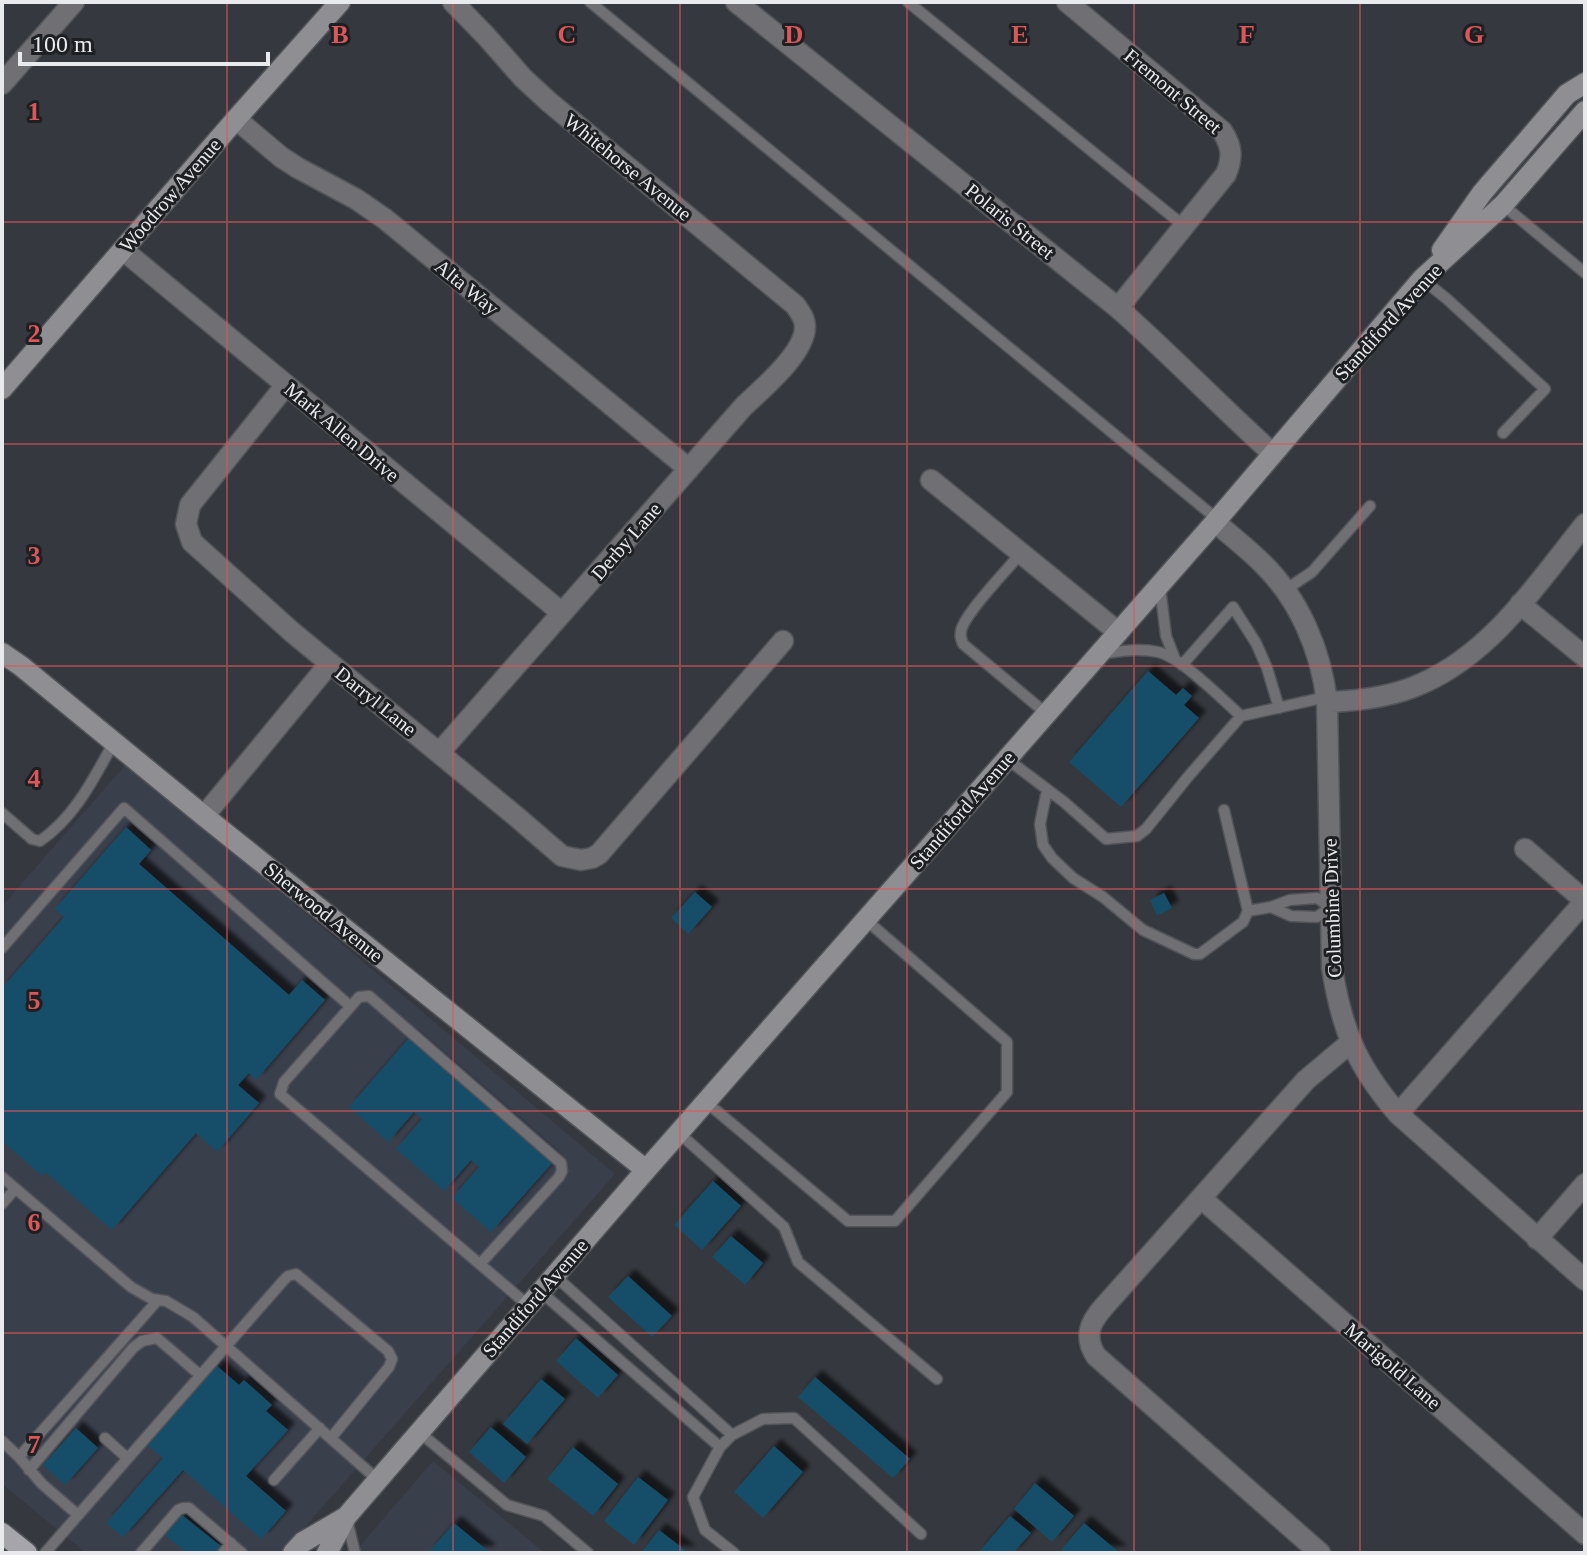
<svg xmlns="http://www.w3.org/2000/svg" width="1587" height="1555" viewBox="0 0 1587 1555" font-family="Georgia,serif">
<defs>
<filter id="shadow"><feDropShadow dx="7" dy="-7" stdDeviation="2" flood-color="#0009"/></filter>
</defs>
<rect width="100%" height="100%" fill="#35383e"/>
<path fill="#3a3f4c" d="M 127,763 L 615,1174 L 282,1553 L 86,1553 L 2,1484 L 2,906 Z
M 433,1461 L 545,1553 L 354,1553 Z"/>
<path fill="#174e67" filter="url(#shadow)" d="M 1148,671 L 1176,695 L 1183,688 L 1192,696 L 1184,705 L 1199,718 L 1121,807 L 1069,762 Z
M 126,827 L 151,850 L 139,864 L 289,995 L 302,980 L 325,1000 L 256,1080 L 249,1073 L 238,1085 L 259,1103 L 217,1152 L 196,1133 L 112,1230 L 45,1172 L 42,1176 L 2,1141 L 2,988 L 64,917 L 55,909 Z
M 695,892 L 712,907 L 688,934 L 671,918 Z
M 1164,893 L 1172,908 L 1157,916 L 1150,900 Z
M 409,1038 L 553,1162 L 491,1232 L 452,1198 L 479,1167 L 471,1160 L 444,1191 L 396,1149 L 422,1119 L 414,1112 L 388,1142 L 349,1107 Z
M 713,1181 L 741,1206 L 702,1250 L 674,1225 Z
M 731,1236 L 763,1263 L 745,1285 L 712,1257 Z
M 628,1276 L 672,1316 L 652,1337 L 608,1297 Z
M 576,1338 L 618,1375 L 598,1398 L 556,1361 Z
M 217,1366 L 239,1385 L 244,1380 L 272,1405 L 266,1411 L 288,1430 L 246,1476 L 286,1511 L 261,1539 L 183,1470 L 123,1537 L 106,1523 L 163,1458 L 147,1445 Z
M 815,1377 L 910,1459 L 893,1478 L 798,1397 Z
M 541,1379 L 565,1399 L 527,1444 L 503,1424 Z
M 491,1427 L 526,1457 L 504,1483 L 469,1452 Z
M 76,1428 L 98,1448 L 65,1485 L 43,1465 Z
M 774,1446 L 803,1472 L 763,1518 L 734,1492 Z
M 573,1447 L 618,1484 L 593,1516 L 547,1479 Z
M 638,1477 L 668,1500 L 634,1545 L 604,1521 Z
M 1035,1483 L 1074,1516 L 1052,1542 L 1014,1509 Z
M 182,1515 L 222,1547 L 217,1553 L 187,1553 L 165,1535 Z
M 1010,1516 L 1031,1533 L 1013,1553 L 978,1553 Z
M 454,1523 L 488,1551 L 487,1553 L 428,1553 Z
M 1084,1523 L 1120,1553 L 1064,1553 L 1061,1550 Z
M 659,1530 L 689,1553 L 642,1552 Z"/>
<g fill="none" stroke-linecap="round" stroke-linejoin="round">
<g stroke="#52545a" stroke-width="13">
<path id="lane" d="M 590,2 L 1217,519
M 908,2 L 1184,226
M 1503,205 L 1585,273
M 1422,279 L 1447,299 L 1545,389 L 1503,433
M 1021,553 C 1008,569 964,614 961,631 C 960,637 961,639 963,644 L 1047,714
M 1160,587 L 1166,636 L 1175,659
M 1285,590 L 1312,572 L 1370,506
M 1102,654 C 1120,651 1140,648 1158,652 C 1181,657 1222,699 1241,716
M 1182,665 L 1233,607 L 1256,643 L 1267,668 L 1279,708
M 1007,759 L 1064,802 L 1106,839 L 1137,836 L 1146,829 L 1187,778 L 1241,716 L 1326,697
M 1047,790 L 1040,824 L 1043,845 L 1052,858 L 1073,878 L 1103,897 L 1143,930 L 1194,954 L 1200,954 L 1243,922 L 1248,911 L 1224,810
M 2,813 L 32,839 L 40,841 C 75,817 94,778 114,742
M 1317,898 L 1331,907 L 1317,917 L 1291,916 L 1271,907 L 1290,900 Z
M 1248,911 L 1271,907
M 2,948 L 124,808 L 350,1006
M 706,1102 L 848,1221 L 895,1221 L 1007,1092 L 1007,1042 L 866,920
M 679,1133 L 784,1227 L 798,1262 L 937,1379
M 2,1177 L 131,1287 L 152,1299 L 166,1301 L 193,1317 L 378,1480
M 2,1204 L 15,1189
M 480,1264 L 559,1177 L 562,1171 L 561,1163 L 369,996 L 359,997 L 284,1082 L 280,1094 L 529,1306
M 555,1276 L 732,1435
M 541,1292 L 720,1447
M 419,1432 L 507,1505 L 544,1516 L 588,1553
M 105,1438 L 127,1458
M 2,1441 L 19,1457 L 42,1484 L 78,1515
M 19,1457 L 158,1300
M 29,1470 L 133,1348 L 142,1341 L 157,1338 L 200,1375
M 274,1480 L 320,1428
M 347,1520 L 355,1553
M 45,1553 L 283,1281 L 288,1276 L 296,1274 L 388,1351 L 392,1359 L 389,1367 L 331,1438
M 141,1553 L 178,1510 L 183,1508 L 189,1508 L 242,1553
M 223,1553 L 231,1543
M 734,1553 L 705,1530 L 693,1497 L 720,1447 L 732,1435 L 763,1419 L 794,1418 L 921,1534"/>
</g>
<g stroke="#52545a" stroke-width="23">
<path id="street" d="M 736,2 L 1118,308 C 1171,355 1220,406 1272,453
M 1067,2 L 1222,131 C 1232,146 1233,157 1226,174 L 1118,308
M 2,84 L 74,2
M 236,119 L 281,157 L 298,168 L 356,199 L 385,219 L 689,469
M 123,250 L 562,613
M 286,385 L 190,505 L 186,524 L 192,542 L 292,632 L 518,818 L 562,856 L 581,860 L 592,858 L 599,854 L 783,641
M 931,480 L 1118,632
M 1215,522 C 1230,535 1247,548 1262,563 C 1299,599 1321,650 1327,702 L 1332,968 C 1342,1031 1357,1066 1398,1114 L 1585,1280
M 1520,604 L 1585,657
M 1327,702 C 1360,701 1393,697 1423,683 C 1494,651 1538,582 1585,524
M 439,753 L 744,406 C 762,389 805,353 805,327 C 805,318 800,312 795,305 L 549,102 L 523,78 L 486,36 L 453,2
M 204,816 L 330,663
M 1525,849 L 1585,901
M 1398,1114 L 1585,901
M 1201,1198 L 1585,1534
M 1537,1239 L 1585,1184
M 1320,1553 L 1096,1356 C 1078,1328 1100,1312 1117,1292 L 1306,1080 L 1350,1043"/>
</g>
<g stroke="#52545a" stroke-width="23">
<path id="secondary" d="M 1442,250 L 1482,193 L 1567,94 L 1585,83
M 2,389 L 236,119 L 340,2
M 2,653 L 21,666 L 204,816 L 646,1170
M 293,1553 L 303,1542 L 346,1517
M 327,1553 L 346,1517 L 646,1170 L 1215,522 L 1422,279 L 1503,205 L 1585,111"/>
</g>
<g stroke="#52545a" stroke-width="23">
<path id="primary" d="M 2,1533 L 27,1553"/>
</g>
<use href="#lane" stroke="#706f73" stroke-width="10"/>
<use href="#street" stroke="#706f73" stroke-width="20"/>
<use href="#secondary" stroke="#8f8e93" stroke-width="20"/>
<use href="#primary" stroke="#a7a5ac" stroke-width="20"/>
</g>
<path fill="none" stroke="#da585a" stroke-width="2" stroke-opacity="0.55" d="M 227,2 L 227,1553M 453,2 L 453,1553M 680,2 L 680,1553M 907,2 L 907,1553M 1134,2 L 1134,1553M 1360,2 L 1360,1553M 2,222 L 1585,222M 2,444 L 1585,444M 2,666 L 1585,666M 2,889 L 1585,889M 2,1111 L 1585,1111M 2,1333 L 1585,1333"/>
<g text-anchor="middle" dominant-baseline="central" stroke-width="6" stroke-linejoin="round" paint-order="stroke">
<g font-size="20" fill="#e8eaee" stroke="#1e1f22">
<text transform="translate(1173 91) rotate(40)">Fremont Street</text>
<text transform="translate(628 167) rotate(39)">Whitehorse Avenue</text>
<text transform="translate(170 195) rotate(-49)">Woodrow Avenue</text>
<text transform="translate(1010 221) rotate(39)">Polaris Street</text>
<text transform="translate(467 287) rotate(39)">Alta Way</text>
<text transform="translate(1388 322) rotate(-48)">Standiford Avenue</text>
<text transform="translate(342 432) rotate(40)">Mark Allen Drive</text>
<text transform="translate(626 541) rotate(-49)">Derby Lane</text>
<text transform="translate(376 701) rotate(39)">Darryl Lane</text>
<text transform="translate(962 810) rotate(-49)">Standiford Avenue</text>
<text transform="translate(1332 908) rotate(-92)">Columbine Drive</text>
<text transform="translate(324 912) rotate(39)">Sherwood Avenue</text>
<text transform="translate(535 1298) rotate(-49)">Standiford Avenue</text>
<text transform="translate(1393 1366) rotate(41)">Marigold Lane</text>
</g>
</g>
<g font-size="26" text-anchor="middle" font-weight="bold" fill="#da585a" stroke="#1e1f22" stroke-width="6" stroke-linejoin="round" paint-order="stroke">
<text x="340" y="43">B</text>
<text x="567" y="43">C</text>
<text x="794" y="43">D</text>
<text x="1020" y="43">E</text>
<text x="1247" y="43">F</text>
<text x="1474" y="43">G</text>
<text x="34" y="120">1</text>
<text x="34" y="342">2</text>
<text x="34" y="564">3</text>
<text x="34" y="787">4</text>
<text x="34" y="1009">5</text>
<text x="34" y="1231">6</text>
<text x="34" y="1453">7</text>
</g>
<rect width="1587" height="1555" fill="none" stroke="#e8eaee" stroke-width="8"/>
<path d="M20 52v12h248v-12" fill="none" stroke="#e8eaee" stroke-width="4"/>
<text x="32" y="52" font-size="24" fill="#e8eaee" stroke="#1e1f22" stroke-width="6" paint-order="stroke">100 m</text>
</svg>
